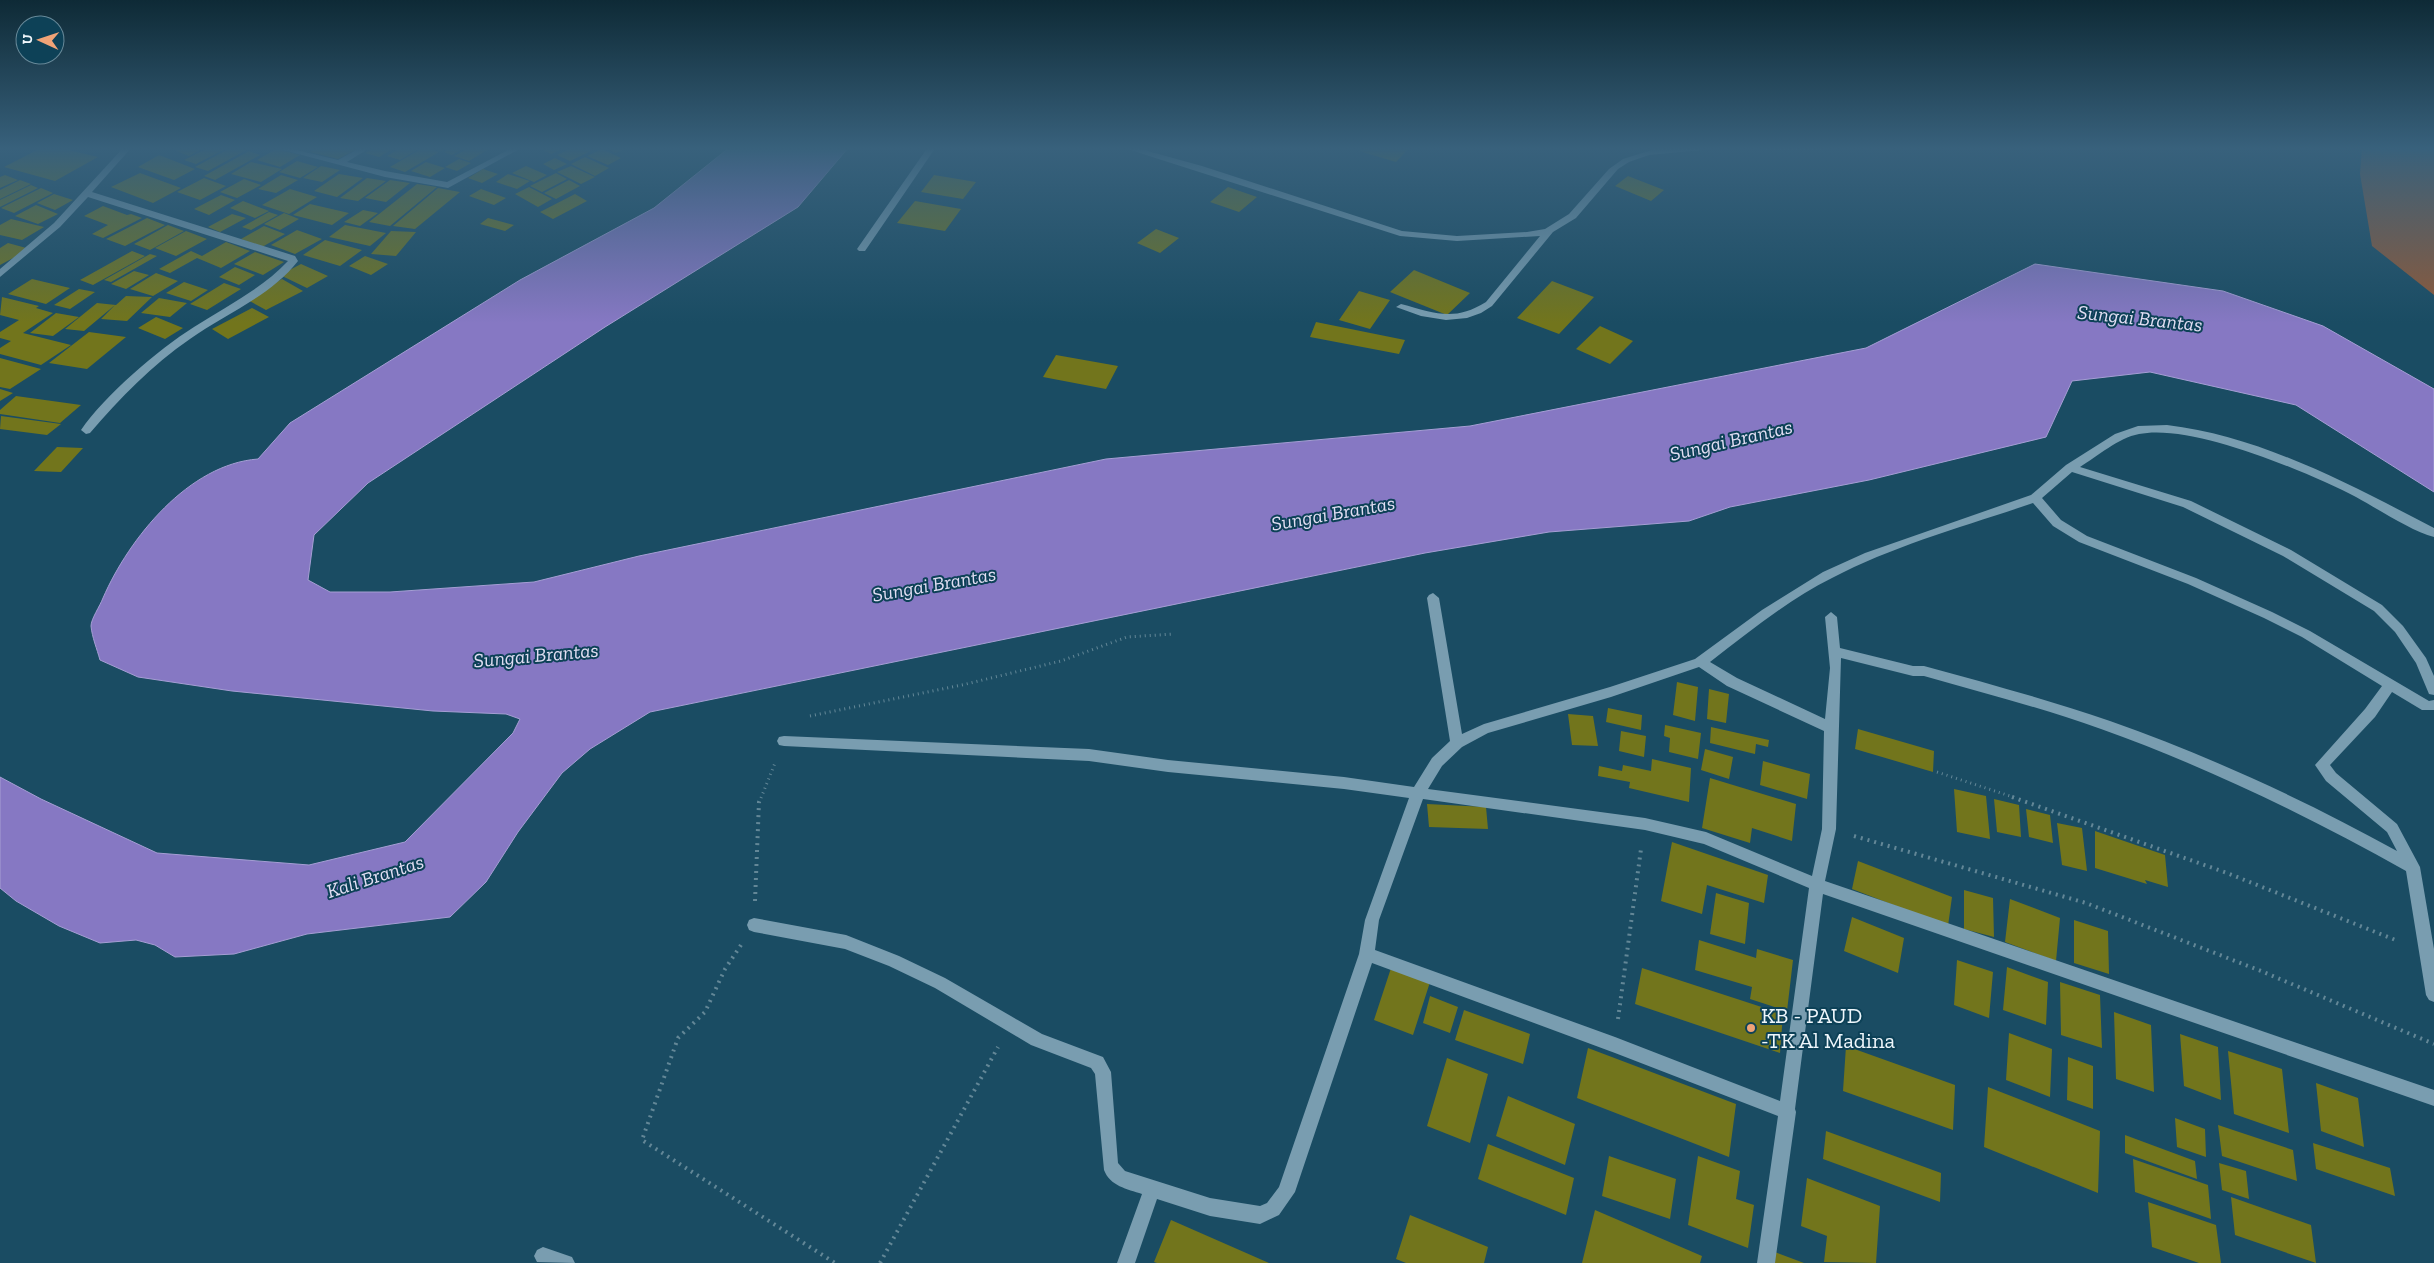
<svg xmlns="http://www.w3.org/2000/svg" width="2434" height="1263" viewBox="0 0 2434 1263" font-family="'Zilla Slab',serif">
<rect width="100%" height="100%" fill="#1a4c63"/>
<path fill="#8f5938" d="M 2362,147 L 2434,147 L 2434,295 L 2372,246 L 2360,174 Z"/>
<path fill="#8678c3" stroke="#a59ed4" d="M 730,147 L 849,147 L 798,207 L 605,327 L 368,483 L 314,535 L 308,580 L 330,592 L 390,592 L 534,582 L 639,556 L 1106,459 L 1470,426 L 1866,348 L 2035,264 L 2223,291 L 2323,326 L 2434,389 L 2434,492 L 2296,405 L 2150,372 L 2072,381 L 2046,437 L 1869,480 L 1730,507 L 1689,521 L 1549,532 L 1425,553 L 650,712 L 590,749 L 562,773 L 518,832 L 486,882 L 450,917 L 307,934 L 234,954 L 175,957 L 155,945 L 136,940 L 100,943 L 59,926 L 16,901 L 0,888 L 0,777 L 41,799 L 157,853 L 309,865 L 405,842 L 513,733 L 520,719 L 506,714 L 433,711 L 232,691 L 138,677 L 100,660 C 97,649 92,637 91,626 C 91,619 100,606 103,598 C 129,538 189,464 258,459 L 290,423 L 520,280 L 654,208 Z"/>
<path fill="#72751c" d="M 43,147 L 56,147 L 98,157 L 55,181 L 4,167 Z
M 185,147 L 206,147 L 189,156 L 176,151 Z
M 210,147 L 229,147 L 196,164 L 184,160 Z
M 232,147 L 250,148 L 208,171 L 195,167 Z
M 319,147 L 361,147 L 338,159 L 310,152 Z
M 376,147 L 396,147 L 379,157 L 365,153 Z
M 402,147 L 422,147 L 400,160 L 387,156 Z
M 424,147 L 439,152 L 405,172 L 390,167 Z
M 427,147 L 449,147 L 441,151 Z
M 453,147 L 466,147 L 452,155 L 444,152 Z
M 471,147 L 492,147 L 469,161 L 454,156 Z
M 543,147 L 561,147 L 564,148 L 551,154 L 539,148 Z
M 574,147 L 583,147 L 591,151 L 570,161 L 557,155 Z
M 604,147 L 629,147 L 616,153 Z
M 1364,147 L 1403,147 L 1409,148 L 1396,162 L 1359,151 Z
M 276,149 L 300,155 L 280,167 L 257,160 Z
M 602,149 L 621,158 L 608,165 L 587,156 Z
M 249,151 L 260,155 L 215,180 L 204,176 Z
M 159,155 L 195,169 L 174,180 L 138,167 Z
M 585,157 L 609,168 L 595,176 L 571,164 Z
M 555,158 L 567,164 L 554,170 L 543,164 Z
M 459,159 L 471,163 L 457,171 L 445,167 Z
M 297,161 L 318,167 L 300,178 L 279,172 Z
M 251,162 L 282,169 L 261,182 L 231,174 Z
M 426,162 L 445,168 L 430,177 L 411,171 Z
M 321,166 L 340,170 L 322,182 L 303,178 Z
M 526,166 L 547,175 L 534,182 L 512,173 Z
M 571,166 L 595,177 L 581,184 L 557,172 Z
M 483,169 L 498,174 L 482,183 L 468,178 Z
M 140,173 L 181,188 L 153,203 L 111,187 Z
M 556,173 L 567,179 L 542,192 L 530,186 Z
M 339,174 L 363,178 L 337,197 L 314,191 Z
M 508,174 L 530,181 L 517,189 L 496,182 Z
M 5,175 L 18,180 L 0,188 L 0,177 Z
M 281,175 L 298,180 L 276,193 L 258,189 Z
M 934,175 L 976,182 L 963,199 L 921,192 Z
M 1628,176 L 1664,190 L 1651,201 L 1615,186 Z
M 204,178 L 226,186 L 200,200 L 177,192 Z
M 367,178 L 386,181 L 358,201 L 340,198 Z
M 244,179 L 261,185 L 237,198 L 220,192 Z
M 20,180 L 31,184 L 0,199 L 0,190 Z
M 390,180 L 410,183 L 386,202 L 365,198 Z
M 569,180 L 580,186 L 556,199 L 544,193 Z
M 417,184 L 437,187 L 390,226 L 369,222 Z
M 31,185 L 38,188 L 0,207 L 0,200 Z
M 529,187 L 552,199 L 538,207 L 515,194 Z
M 1228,187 L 1257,197 L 1239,212 L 1210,202 Z
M 41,188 L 53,193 L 14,213 L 1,208 Z
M 438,188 L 460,192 L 415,229 L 393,226 Z
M 290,189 L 317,197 L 289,214 L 262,205 Z
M 481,189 L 506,198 L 494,205 L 469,196 Z
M 54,194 L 73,200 L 55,210 L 37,203 Z
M 575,194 L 587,201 L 553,219 L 540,212 Z
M 221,195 L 235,200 L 209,215 L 194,209 Z
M 243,201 L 269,211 L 255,218 L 230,208 Z
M 915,201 L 961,209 L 945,231 L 897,223 Z
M 310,204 L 349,213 L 332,225 L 293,215 Z
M 36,205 L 58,214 L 38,224 L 15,216 Z
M 103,206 L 127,215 L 131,214 L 142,218 L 103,238 L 92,234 L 108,225 L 84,216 Z
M 363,210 L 378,213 L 360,226 L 344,222 Z
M 269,212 L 278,215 L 251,230 L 242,227 Z
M 284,213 L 299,219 L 280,230 L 264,224 Z
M 232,214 L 246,218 L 220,232 L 208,227 Z
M 147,218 L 165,225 L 125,246 L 106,239 Z
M 488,218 L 514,225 L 505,231 L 480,224 Z
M 11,219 L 44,227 L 22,240 L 0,235 L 0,225 Z
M 168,225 L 184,231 L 150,250 L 134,244 Z
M 345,225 L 386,233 L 370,246 L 329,237 Z
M 264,226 L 285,234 L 262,247 L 241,239 Z
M 1156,229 L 1179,238 L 1160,253 L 1137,243 Z
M 297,230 L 322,239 L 295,254 L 271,245 Z
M 186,231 L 207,239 L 176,256 L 155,248 Z
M 391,231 L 416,232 L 396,256 L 371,254 Z
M 325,240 L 362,250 L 340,266 L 303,255 Z
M 226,242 L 250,251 L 221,268 L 197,258 L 170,273 L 159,269 L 191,251 L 202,256 Z
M 8,243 L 30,249 L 0,265 L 0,248 Z
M 132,251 L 145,256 L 93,285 L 80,280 Z
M 255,252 L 284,262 L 263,275 L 234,264 Z
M 150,254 L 157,256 L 111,282 L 104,280 Z
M 365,256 L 388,264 L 371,275 L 349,266 Z
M 301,264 L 328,276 L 307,288 L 280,275 Z
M 235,267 L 255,275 L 239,285 L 219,277 Z
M 1414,270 L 1470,293 L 1447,315 L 1390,292 Z
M 134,271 L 149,275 L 126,289 L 111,284 Z
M 156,273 L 178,281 L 153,296 L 130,289 Z
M 32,279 L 70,288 L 46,304 L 8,294 Z
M 282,279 L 303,291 L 266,310 L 246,299 Z
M 1552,281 L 1594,297 L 1559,334 L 1517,318 Z
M 184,282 L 208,290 L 191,301 L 166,293 Z
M 224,283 L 241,289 L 207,310 L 190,304 Z
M 79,289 L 95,292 L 70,309 L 54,305 Z
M 1359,291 L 1390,300 L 1370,329 L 1339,320 Z
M 126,296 L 152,297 L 127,321 L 101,319 L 115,305 L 84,331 L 65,329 L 97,303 L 116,305 Z
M 2,297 L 39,306 L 36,308 L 53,313 L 23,333 L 71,345 L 41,365 L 0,354 L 0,348 L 11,341 L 0,338 L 0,332 L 19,320 L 0,315 Z
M 159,298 L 187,303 L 170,317 L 141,313 Z
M 252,308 L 269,317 L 228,339 L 212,329 Z
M 56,313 L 79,317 L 53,336 L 30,333 Z
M 156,317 L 183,328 L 165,339 L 138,328 Z
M 1316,322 L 1405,340 L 1399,354 L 1310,337 Z
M 1600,326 L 1633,341 L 1610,364 L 1576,349 Z
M 89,332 L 126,337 L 87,369 L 49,363 Z
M 1056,355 L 1118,366 L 1106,389 L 1043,377 Z
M 0,358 L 41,369 L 10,389 L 0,387 Z
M 0,389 L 13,393 L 0,401 Z
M 16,396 L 81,405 L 60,423 L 0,414 L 0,410 Z
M 1,416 L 61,424 L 47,435 L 0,429 Z
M 57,447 L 83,448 L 61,472 L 34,471 Z
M 1677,682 L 1698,687 L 1695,721 L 1673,715 Z
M 1709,689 L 1729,694 L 1726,723 L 1707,719 Z
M 1608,708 L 1642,715 L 1641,730 L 1606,722 Z
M 1568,714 L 1593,716 L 1598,746 L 1572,745 Z
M 1665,725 L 1701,733 L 1698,759 L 1669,752 L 1670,738 L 1664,736 Z
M 1711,727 L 1769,740 L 1768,747 L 1756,744 L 1755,754 L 1710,743 Z
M 1858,729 L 1934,751 L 1933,772 L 1855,749 Z
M 1621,731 L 1646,736 L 1644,757 L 1619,751 Z
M 1705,749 L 1733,757 L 1729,779 L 1701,770 Z
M 1652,759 L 1691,768 L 1689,802 L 1629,788 L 1630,782 L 1598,776 L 1599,766 L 1622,771 L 1623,765 L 1651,771 Z
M 1763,761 L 1810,774 L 1807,799 L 1760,785 Z
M 1710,778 L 1796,804 L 1792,841 L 1752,828 L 1750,843 L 1702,828 Z
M 1954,789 L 1986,796 L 1990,839 L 1957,832 Z
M 1994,799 L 2019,805 L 2021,837 L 1997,832 Z
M 1427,804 L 1486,807 L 1488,829 L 1429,827 Z
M 2026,809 L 2050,815 L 2053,843 L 2029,837 Z
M 2057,823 L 2082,828 L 2087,871 L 2062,865 Z
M 2095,831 L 2165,855 L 2168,887 L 2145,880 L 2147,884 L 2095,868 Z
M 1672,842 L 1768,875 L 1764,903 L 1707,885 L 1702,914 L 1661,901 Z
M 1858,861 L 1952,897 L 1948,926 L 1852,889 Z
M 1964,890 L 1993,898 L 1994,937 L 1964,929 Z
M 1716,893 L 1749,903 L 1745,944 L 1710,934 Z
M 2010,899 L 2060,918 L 2056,961 L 2005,942 Z
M 1852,917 L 1904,938 L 1898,973 L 1844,951 Z
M 2074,920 L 2108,931 L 2109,974 L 2074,963 Z
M 1699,940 L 1756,958 L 1757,949 L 1793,960 L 1787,1011 L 1750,999 L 1752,987 L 1695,970 Z
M 1957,960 L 1993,972 L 1989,1018 L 1954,1005 Z
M 1392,965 L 1431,979 L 1413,1035 L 1374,1020 Z
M 2007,967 L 2048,982 L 2046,1025 L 2003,1010 Z
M 1642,968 L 1783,1014 L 1780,1053 L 1635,1004 Z
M 2060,982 L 2100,995 L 2102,1048 L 2061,1035 Z
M 1430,996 L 1458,1007 L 1450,1033 L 1423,1023 Z
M 1464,1010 L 1530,1034 L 1523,1064 L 1455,1040 Z
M 2114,1012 L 2151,1025 L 2154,1092 L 2116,1079 Z
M 2009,1033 L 2052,1049 L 2050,1097 L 2006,1080 Z
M 2180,1034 L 2218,1047 L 2221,1100 L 2184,1086 Z
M 1846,1046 L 1955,1085 L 1953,1130 L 1843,1091 Z
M 1588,1048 L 1736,1104 L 1729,1157 L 1577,1098 Z
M 2228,1051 L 2282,1069 L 2289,1133 L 2234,1114 Z
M 2068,1057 L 2093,1066 L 2093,1109 L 2067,1100 Z
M 1447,1058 L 1488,1074 L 1470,1143 L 1427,1126 Z
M 2316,1083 L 2358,1098 L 2364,1147 L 2321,1131 Z
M 1988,1087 L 2100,1131 L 2098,1193 L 1984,1147 Z
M 1508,1096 L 1575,1124 L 1565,1165 L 1496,1136 Z
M 2175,1118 L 2205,1129 L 2206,1157 L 2177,1147 Z
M 2218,1125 L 2293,1150 L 2297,1181 L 2222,1156 Z
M 1826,1131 L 1941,1173 L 1940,1202 L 1823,1159 Z
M 2125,1135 L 2195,1161 L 2197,1179 L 2125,1153 Z
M 2313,1143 L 2390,1168 L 2395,1196 L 2316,1169 Z
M 1488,1144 L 1574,1178 L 1566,1215 L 1478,1179 Z
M 1609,1156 L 1676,1179 L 1670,1219 L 1602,1196 Z
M 1698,1156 L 1740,1171 L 1736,1199 L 1754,1205 L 1748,1248 L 1688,1225 Z
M 2133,1159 L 2208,1185 L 2211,1219 L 2135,1192 Z
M 2219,1163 L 2246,1171 L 2249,1199 L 2222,1190 Z
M 1807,1178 L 1880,1206 L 1876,1263 L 1824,1262 L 1827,1236 L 1801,1226 Z
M 2231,1197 L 2311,1225 L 2316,1263 L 2235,1235 Z
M 2148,1202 L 2216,1225 L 2221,1263 L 2199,1263 L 2152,1247 Z
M 1595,1210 L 1702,1256 L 1700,1263 L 1582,1263 Z
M 1410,1215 L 1488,1247 L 1484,1263 L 1406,1263 L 1396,1259 Z
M 1171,1220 L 1269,1263 L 1157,1263 L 1154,1262 Z
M 1775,1252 L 1804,1263 L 1773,1263 Z"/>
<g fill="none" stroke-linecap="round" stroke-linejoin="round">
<path stroke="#638797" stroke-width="3" stroke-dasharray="1 4" stroke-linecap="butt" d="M 810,716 L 962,685 L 1061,661 L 1127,637 L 1174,634
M 1937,772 L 2016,798
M 761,798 L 775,763"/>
<path stroke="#638797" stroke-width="4" stroke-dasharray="2 5" stroke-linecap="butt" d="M 2012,797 L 2227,873 L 2398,941
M 1854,836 L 2086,903 L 2261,971 L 2434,1044
M 755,901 L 759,802 L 761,797
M 741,945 L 725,969 L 705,1012 L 678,1038 L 642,1140 L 835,1263
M 1618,1019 L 1641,849
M 880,1263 L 998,1047"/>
<path fill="#799db0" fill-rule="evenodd" d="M 124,147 L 132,147 L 92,192 L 295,256 L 298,261 C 271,296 225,314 190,339 C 152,365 120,398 90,433 L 86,434 L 81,430 C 104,396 159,349 194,327 C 226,306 262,289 288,261 L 88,197 L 60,227 L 0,277 L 0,269 L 54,223 Z
M 272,147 L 284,147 L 338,160 L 362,147 L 371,147 L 347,162 L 385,171 L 447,182 L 514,147 L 523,147 L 448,188 L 385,177 Z
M 928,147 L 936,147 L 865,251 L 859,251 L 857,249 Z
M 1121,147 L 1133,147 L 1202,166 L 1402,231 L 1457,236 L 1527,232 L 1545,229 L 1569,214 L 1609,169 L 1623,159 L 1658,148 L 1706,147 L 1702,150 L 1649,155 L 1629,162 L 1618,169 L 1576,218 L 1553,232 L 1492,306 L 1481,313 L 1467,318 L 1446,320 L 1421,316 L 1396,307 L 1401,304 C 1435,313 1454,322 1486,302 L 1540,236 L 1457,241 L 1400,236 Z
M 1762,147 L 1827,147 L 1823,150 L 1766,150 Z
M 2167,425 C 2261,436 2351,485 2434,528 L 2434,537 C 2411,531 2378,509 2356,497 C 2307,472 2192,423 2139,434 C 2118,438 2098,456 2080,467 L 2191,501 L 2291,550 L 2382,605 L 2403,626 L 2426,658 L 2434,676 L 2434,695 L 2429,694 L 2416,663 L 2395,632 L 2374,611 L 2283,556 L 2183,507 L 2072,472 L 2042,498 L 2061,520 L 2087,536 L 2196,578 L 2272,612 L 2310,631 L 2429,701 L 2434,700 L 2434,710 L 2422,710 L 2392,692 L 2375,717 L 2330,765 L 2336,773 L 2397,824 L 2420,867 L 2434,949 L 2434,1002 L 2429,1000 L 2426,995 L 2406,871 C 2308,816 2207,767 2101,729 C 2043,708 1983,693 1924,676 L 1913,676 L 1841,658 L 1836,829 L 1825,881 L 2434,1090 L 2434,1106 L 1823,894 L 1795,1109 L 1796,1112 L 1775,1263 L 1757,1263 L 1778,1116 L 1615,1053 L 1372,963 L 1295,1192 L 1279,1215 L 1260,1224 L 1210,1216 L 1157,1199 L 1135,1263 L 1117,1263 L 1142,1194 C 1127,1189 1110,1186 1104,1170 L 1095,1074 L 1091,1068 L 1031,1045 L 935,988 L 889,966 L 845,949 L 754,932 L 749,930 L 747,925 L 749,920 L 754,918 L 846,935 L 899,956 L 945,978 L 1042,1034 L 1103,1057 L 1111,1072 L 1118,1163 L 1125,1171 L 1210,1198 L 1260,1206 L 1267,1203 L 1279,1187 L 1359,954 L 1365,920 L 1409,798 L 1344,789 L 1168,772 L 1089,761 L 784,746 L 779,745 L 777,741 L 779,737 L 784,736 L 1089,749 L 1168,760 L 1344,777 L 1414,787 L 1432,758 L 1450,741 L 1427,598 L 1429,595 L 1433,593 L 1439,598 L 1462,734 L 1484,724 L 1610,687 L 1695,659 L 1762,610 L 1823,572 L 1865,553 L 2031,495 L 2066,465 L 2115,434 L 2138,426 ZM 2033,503 L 2053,526 L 2079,542 L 2188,584 L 2264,618 L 2302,637 L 2382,686 L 2365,709 L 2315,765 L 2326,781 L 2387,832 L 2397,851 C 2305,800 2209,756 2110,721 C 2049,700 1986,683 1924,666 L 1913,666 L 1840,648 L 1837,617 L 1831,612 L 1825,617 L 1830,668 L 1825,719 L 1737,678 L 1710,662 C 1749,632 1788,600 1832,578 C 1895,545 1966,526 2033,503 ZM 1699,667 L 1727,686 L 1824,731 L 1822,829 L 1812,876 L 1706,832 L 1645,818 L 1428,789 L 1442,766 L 1462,747 L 1488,733 L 1611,697 ZM 1423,799 L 1645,830 L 1704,844 L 1809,888 L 1780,1101 L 1615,1037 L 1375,950 L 1379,920 Z
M 543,1247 L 572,1257 L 575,1263 L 537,1262 L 534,1256 L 537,1250 Z"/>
</g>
<linearGradient id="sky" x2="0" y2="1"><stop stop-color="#0e2a36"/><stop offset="0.46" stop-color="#38617c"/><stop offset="1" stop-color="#38617c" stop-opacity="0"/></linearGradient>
<rect width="2434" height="323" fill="url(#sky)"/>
<circle fill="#efa377" stroke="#0d4157" stroke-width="2" cx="1751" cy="1028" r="5"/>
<g text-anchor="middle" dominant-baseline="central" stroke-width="4" stroke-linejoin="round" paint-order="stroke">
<g font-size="20" font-style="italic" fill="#e1def3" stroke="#0d4157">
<text transform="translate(2140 318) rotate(6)">Sungai Brantas</text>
<text transform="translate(1731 440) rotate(-13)">Sungai Brantas</text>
<text transform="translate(1333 513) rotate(-10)">Sungai Brantas</text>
<text transform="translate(934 584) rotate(-10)">Sungai Brantas</text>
<text transform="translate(536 655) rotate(-5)">Sungai Brantas</text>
<text transform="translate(375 876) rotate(-18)">Kali Brantas</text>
</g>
<g font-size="22" fill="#eef6fb" stroke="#0d4157" text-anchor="start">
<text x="1761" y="1015">KB - PAUD<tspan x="1761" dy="25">-TK Al Madina</tspan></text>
</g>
</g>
<g transform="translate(40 40) rotate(273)"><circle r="24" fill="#0d4157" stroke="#678999"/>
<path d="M0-4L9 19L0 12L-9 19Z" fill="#efa377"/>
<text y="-8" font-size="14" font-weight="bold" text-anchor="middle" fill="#eef6fb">U</text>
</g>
</svg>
